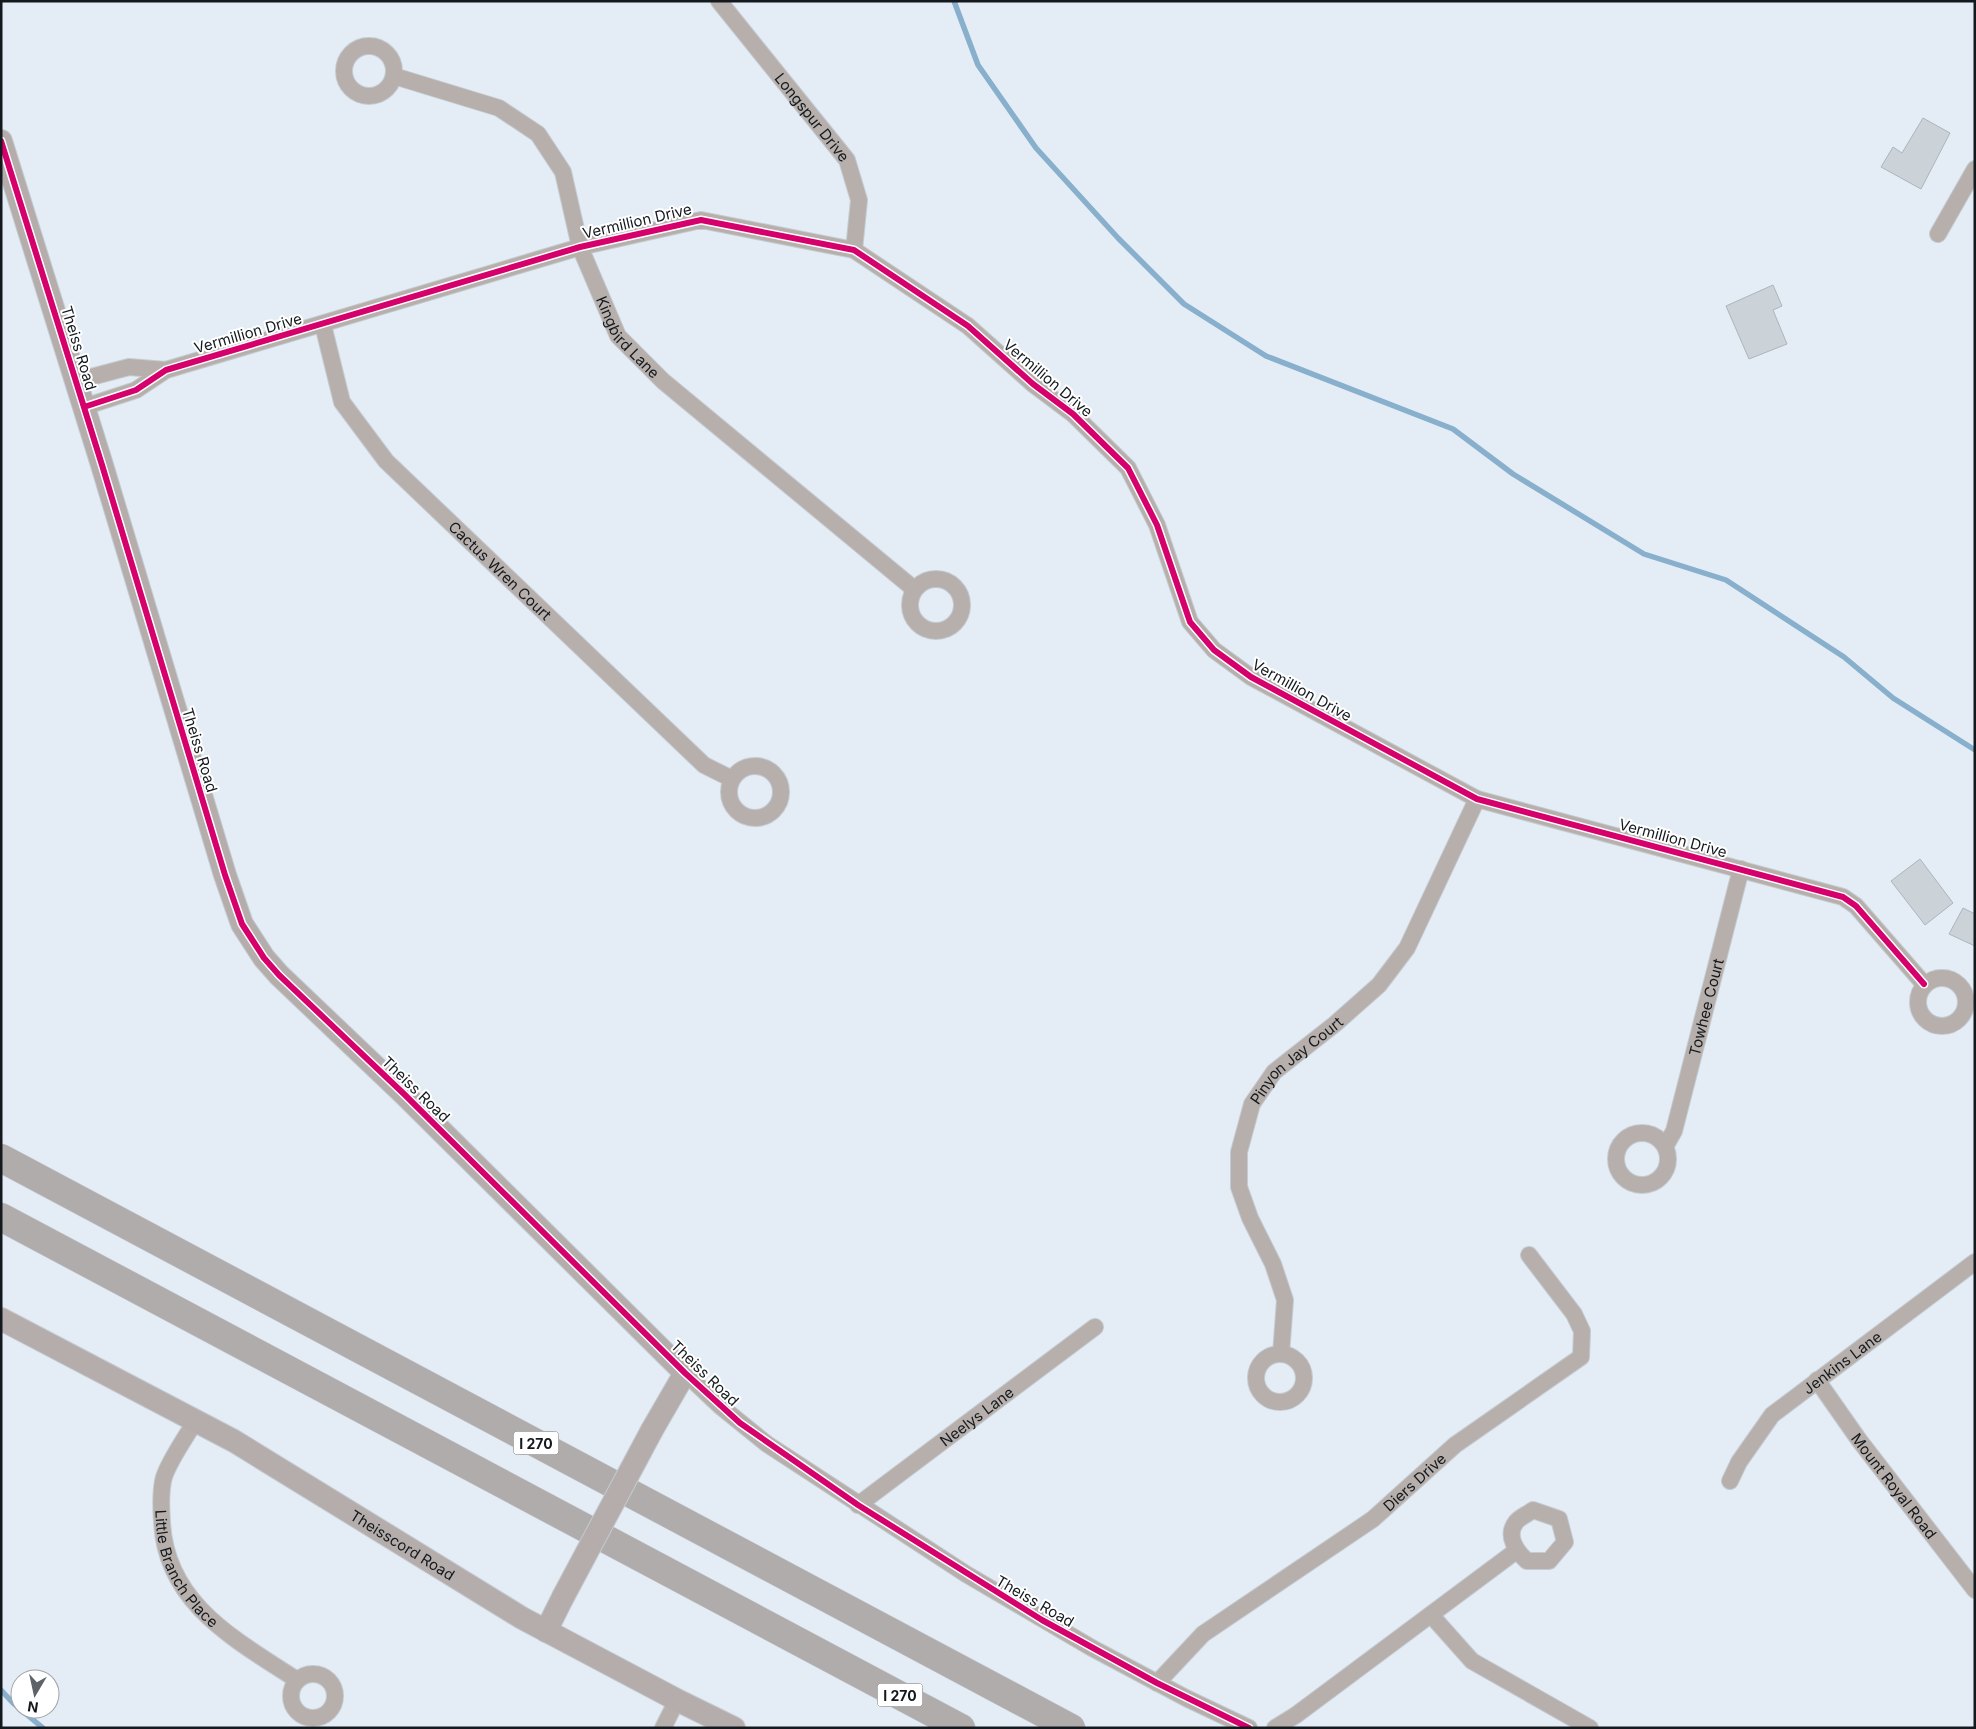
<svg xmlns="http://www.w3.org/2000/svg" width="1976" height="1729" viewBox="0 0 1976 1729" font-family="Inter,sans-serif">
<rect width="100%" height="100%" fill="#e4edf5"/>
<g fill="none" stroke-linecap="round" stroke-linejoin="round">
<path stroke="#88afcc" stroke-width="5.5" d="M 954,1 L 978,65 L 1036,148 L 1118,238 L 1184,304 L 1266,356 L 1453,429 L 1513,474 L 1644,554 L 1726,580 L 1844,657 L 1893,698 L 1975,750
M 1,1690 L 13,1703 L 43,1728"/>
</g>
<path fill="#cbd3d8" stroke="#adb4ba" d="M 1923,118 L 1950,133 L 1921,189 L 1881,167 L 1893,147 L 1902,153 Z
M 1773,285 L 1782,306 L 1773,310 L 1787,344 L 1749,359 L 1726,306 Z
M 1920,859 L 1953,903 L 1925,925 L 1891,881 Z
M 1963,908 L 1975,914 L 1975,946 L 1949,934 Z"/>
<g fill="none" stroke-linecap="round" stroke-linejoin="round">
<g stroke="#c4cbd1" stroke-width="18">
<g id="street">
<path id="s1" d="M 719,1 L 847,160 L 859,200 L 854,250"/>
<circle cx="369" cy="71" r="25"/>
<path id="s2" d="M 394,76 L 499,108 L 538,134 L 563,172 L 580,247 L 618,336 L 663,381 L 914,589"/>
<path d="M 1938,234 L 1975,169"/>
<path id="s3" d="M 323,325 L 342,402 L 386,461 L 704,765 L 732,779"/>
<path d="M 76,381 L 129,367 L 166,370"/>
<path d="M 84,407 L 136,390 L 166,370 L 580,247 L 701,220 L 854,250 L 968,326 L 1033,384 L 1073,414 L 1128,468 L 1157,525 L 1190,622 L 1214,650 L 1251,677 L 1477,799 L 1843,897 L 1856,906 L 1924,984"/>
<circle cx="936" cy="605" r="26"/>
<circle cx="755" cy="792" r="26"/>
<circle cx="1942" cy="1002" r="24"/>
<circle cx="1642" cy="1159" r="26"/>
<path id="s4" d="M 1666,1145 L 1674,1131 L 1741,869"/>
<path id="s5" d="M 1281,1354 L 1285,1300 L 1273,1264 L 1250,1218 L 1239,1187 L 1239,1152 L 1252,1104 L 1274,1072 L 1335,1024 L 1379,985 L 1407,948 L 1477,799"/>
<circle cx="1280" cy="1378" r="24"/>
<path d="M 685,1373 L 720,1406 L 767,1444 L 966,1574 L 1092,1648 L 1186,1698 L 1249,1728"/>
<path id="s6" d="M 1817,1380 L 1859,1440 L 1975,1590"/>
<path id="s7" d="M 196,1420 C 186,1437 170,1459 164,1477 C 160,1491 161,1508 162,1522 C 166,1604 236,1640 297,1680"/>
<path id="s8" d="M 1730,1481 L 1739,1462 L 1772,1415 L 1975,1262"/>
<path id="s9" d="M 858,1505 L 1095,1327"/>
<path d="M 1533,1510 L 1559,1519 L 1565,1542 L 1549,1561 L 1527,1561 C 1517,1552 1505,1536 1516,1522 C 1520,1517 1528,1514 1533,1510 Z"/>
<path d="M 1431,1615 L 1472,1661 L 1590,1728"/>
<circle cx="313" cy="1696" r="22"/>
<path id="s10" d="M 1157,1683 L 1203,1634 L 1373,1519 L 1455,1445 L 1581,1357 L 1582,1331 L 1574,1314 L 1529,1255"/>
<path d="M 663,1728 L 677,1700"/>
<path d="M 1275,1728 L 1296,1715 L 1516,1551"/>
</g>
</g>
<g stroke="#c4cbd1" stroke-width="24">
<g id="secondary">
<path d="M 1,141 L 102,465 L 225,875 L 242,924 L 264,958 L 279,975 L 404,1094 L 685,1373 L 652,1430"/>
<path id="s11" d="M 1,1319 L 234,1441 L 522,1618 L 677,1700 L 734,1728"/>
<path d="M 546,1631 L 563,1597"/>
</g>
</g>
<g stroke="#c4cbd1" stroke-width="29">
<path id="highway" d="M 1,1158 L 1071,1728
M 1,1217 L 961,1728"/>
</g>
<use href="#street" stroke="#b7afab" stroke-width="16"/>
<use href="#secondary" stroke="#b5adab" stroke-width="22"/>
<use href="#highway" stroke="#b1acac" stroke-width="28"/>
<g stroke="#c4cbd1" stroke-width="24" stroke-linecap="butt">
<path id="secondary-bridge" d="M 563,1597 L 652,1430"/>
</g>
<use href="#secondary-bridge" stroke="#b5adab" stroke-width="22"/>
<g stroke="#fff" stroke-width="9">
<path id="cycleway" d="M 1,141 L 102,465 L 225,875 L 242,924 L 264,958 L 279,975 L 404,1094 L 685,1373 L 740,1423 L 858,1505 L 1042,1620 L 1157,1683 L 1249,1728
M 84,407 L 136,390 L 166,370 L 580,247 L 701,220 L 854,250 L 968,326 L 1033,384 L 1073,414 L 1128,468 L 1157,525 L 1190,622 L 1214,650 L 1251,677 L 1477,799 L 1843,897 L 1856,906 L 1924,984"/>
</g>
<use href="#cycleway" stroke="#d6006c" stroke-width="6"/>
</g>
<g text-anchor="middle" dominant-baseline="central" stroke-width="4" stroke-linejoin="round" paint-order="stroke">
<g fill="#fff" stroke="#5a5e62" stroke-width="1">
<rect x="513.5" y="1431.5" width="45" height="23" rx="4"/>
<rect x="877.5" y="1683.5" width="45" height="23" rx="4"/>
</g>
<g font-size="14" font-weight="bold" fill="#14191e">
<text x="536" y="1443">I 270</text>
<text x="900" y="1695">I 270</text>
</g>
<g font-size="15" fill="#14191e" stroke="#fff">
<text stroke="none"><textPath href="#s1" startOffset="149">Longspur Drive</textPath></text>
<text transform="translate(637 221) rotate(-13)">Vermillion Drive</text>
<text transform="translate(248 333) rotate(-16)">Vermillion Drive</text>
<text stroke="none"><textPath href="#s2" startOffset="382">Kingbird Lane</textPath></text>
<text transform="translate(79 348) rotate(73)">Theiss Road</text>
<text transform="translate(1048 378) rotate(40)">Vermillion Drive</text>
<text stroke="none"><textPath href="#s3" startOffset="311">Cactus Wren Court</textPath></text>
<text transform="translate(1302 690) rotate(29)">Vermillion Drive</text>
<text transform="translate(200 750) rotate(73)">Theiss Road</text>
<text transform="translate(1673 838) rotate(15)">Vermillion Drive</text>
<text stroke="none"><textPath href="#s4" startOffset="144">Towhee Court</textPath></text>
<text stroke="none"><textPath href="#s5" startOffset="324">Pinyon Jay Court</textPath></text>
<text transform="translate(416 1089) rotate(44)">Theiss Road</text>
<text stroke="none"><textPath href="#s8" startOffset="166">Jenkins Lane</textPath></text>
<text transform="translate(705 1373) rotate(44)">Theiss Road</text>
<text stroke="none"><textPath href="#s9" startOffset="148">Neelys Lane</textPath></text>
<text stroke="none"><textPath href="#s10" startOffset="328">Diers Drive</textPath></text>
<text stroke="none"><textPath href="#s6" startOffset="131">Mount Royal Road</textPath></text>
<text stroke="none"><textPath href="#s11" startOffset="461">Theisscord Road</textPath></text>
<text stroke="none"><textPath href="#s7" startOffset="164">Little Branch Place</textPath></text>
<text transform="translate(1035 1601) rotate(30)">Theiss Road</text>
</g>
</g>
<rect width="1976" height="1729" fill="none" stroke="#14191e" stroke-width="5"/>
<g transform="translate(35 1694) rotate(189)"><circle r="24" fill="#ffffff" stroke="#a1a3a5"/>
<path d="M0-4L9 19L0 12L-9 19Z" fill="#5d6369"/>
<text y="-8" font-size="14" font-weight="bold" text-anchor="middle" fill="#14191e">N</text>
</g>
</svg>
